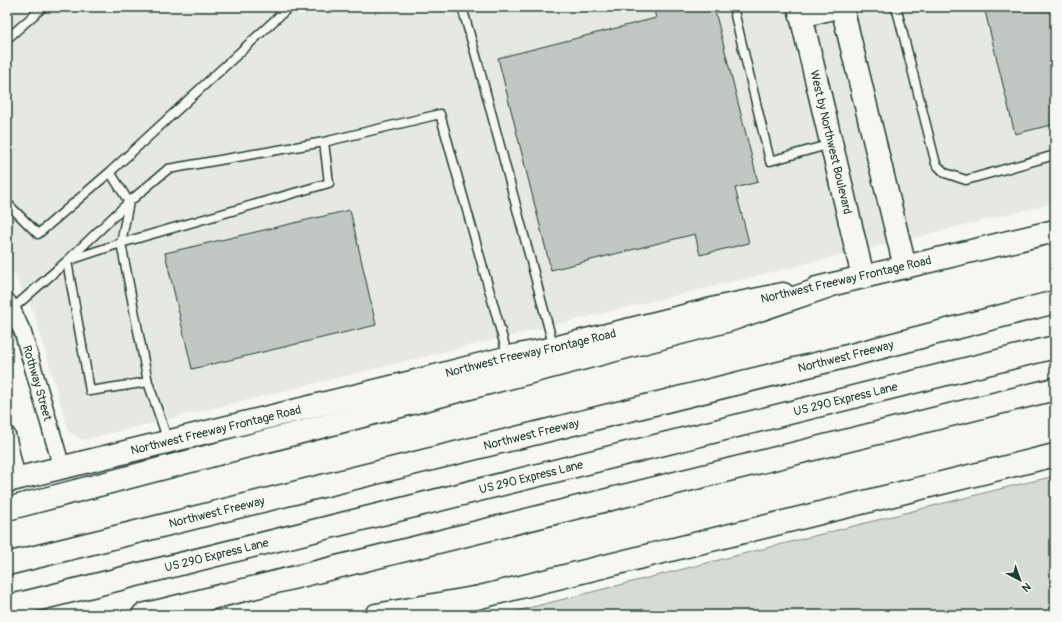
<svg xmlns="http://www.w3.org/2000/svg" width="1062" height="622" viewBox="0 0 1062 622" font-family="Pangolin,sans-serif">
<rect width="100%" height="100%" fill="#f6f6f2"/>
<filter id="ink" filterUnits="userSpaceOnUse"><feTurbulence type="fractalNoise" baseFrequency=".025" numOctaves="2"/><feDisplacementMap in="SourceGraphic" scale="8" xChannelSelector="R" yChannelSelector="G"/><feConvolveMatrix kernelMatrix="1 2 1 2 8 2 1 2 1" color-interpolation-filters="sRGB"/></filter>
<g filter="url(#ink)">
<path fill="#e6e8e4" d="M 7,7 L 368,7 L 371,10 L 397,13 L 410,7 L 1055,7 L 1055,203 L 82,440 L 69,432 L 34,313 L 7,260 Z"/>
<path fill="#d6dbd6" stroke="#7a8c85" d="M 1055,476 L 1055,615 L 501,615 L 1004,488 Z"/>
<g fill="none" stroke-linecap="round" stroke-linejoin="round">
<path stroke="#72847d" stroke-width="5" d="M 1051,615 L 1055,607"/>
</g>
<path fill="#c1c8c3" stroke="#1f3d34" d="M 653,7 L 714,7 L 758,182 L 735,188 L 749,243 L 700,255 L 695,234 L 551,270 L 498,58 L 656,18 Z
M 984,7 L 1055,7 L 1055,124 L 1015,134 Z
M 350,210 L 376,325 L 192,369 L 165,253 Z"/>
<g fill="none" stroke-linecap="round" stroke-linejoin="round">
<g stroke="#1f3d34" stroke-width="11">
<path id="lane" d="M 462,7 L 478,63 L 554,348
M 733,7 L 770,161 L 831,144
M 895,7 L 898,14 L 936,164 L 945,173 L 966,180 L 1055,155
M 7,39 L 43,7
M 110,172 L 129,202 L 121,243 L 148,382 L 168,441
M 7,203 L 38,234 L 110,172 L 289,7
M 11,310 L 67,261 L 121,243 L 329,183 L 324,142
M 148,382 L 90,391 L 67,261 L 129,202 L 168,169 L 324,142 L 440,114 L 508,357"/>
</g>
<g stroke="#1f3d34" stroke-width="19">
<g id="street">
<path id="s1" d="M 7,301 L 12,309 L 23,333 L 62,468"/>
<path d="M 7,435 L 17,479"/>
</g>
</g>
<g stroke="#1f3d34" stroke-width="25">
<g id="secondary">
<path id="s2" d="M 799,7 L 863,277"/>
<path d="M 842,7 L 905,267"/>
<path d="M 801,16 L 837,7"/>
<path d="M 817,288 L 1055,231"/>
<path id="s3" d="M 7,481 L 416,381 L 509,357 L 554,348 L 725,306 L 783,294"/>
<path d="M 456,603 L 1055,455"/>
</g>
</g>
<g stroke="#1f3d34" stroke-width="25">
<g id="highway">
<path d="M 7,509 L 730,320 L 835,284"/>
<path id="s4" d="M 7,564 L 848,356 L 1055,302"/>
<path id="s5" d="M 7,607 L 1055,347"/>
<path d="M 143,615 L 1055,389"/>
<path d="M 376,615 L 474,598"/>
</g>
</g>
<use href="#lane" stroke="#f6f6f2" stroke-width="8"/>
<use href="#street" stroke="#f6f6f2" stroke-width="16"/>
<use href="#secondary" stroke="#f6f6f2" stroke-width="22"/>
<use href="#highway" stroke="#f6f6f2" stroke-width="22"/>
</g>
</g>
<g text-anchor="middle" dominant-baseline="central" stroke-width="3" stroke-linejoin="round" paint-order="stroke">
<g font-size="12" fill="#1f3d34" stroke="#f6f6f2">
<text stroke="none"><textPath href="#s2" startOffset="139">West by Northwest Boulevard</textPath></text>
<text transform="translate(846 280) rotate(-13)">Northwest Freeway Frontage Road</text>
<text stroke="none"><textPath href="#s3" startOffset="539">Northwest Freeway Frontage Road</textPath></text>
<text stroke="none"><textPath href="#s4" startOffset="864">Northwest Freeway</textPath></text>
<text stroke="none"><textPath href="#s1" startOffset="88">Rothway Street</textPath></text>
<text stroke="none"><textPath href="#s5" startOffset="864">US 290 Express Lane</textPath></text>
<text stroke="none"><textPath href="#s3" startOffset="215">Northwest Freeway Frontage Road</textPath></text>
<text stroke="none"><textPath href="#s4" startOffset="540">Northwest Freeway</textPath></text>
<text stroke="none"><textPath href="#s5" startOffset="540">US 290 Express Lane</textPath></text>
<text stroke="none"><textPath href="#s4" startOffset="216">Northwest Freeway</textPath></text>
<text stroke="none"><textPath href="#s5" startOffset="216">US 290 Express Lane</textPath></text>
</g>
</g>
<rect width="1062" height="622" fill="none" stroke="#f6f6f2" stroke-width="24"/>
<rect x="12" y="12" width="1038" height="598" fill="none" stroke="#1f3d34" stroke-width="1.5" filter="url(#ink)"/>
<g transform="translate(1020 580) rotate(139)" stroke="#f6f6f2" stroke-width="3" paint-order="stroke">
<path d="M0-3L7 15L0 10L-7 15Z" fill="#1f3d34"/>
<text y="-6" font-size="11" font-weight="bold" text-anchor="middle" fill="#1f3d34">N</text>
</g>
</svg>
